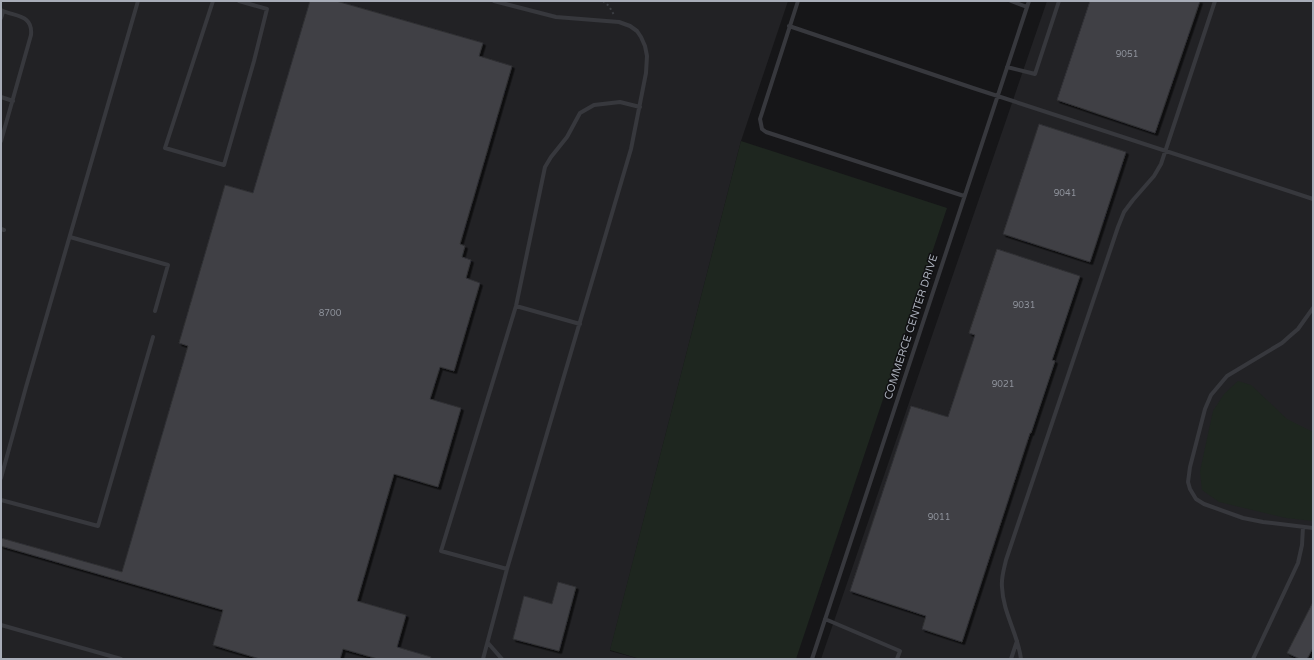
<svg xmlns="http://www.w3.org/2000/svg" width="1314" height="660" viewBox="0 0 1314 660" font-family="'Varela Round',sans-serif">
<defs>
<filter id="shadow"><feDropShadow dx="2.5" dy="2.5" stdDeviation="0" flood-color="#0009"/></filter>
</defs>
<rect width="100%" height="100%" fill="#161618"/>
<path fill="#222225" d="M 1,1 L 788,1 L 741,141 L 610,651 L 640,659 L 1,659 Z
M 1047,1 L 1313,1 L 1313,659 L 821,659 Z"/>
<path fill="#1e261f" d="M 741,141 L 947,208 L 796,659 L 640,659 L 610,650 Z
M 1238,381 L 1251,385 L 1287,419 L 1313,432 L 1313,521 L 1286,518 L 1219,502 L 1202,490 L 1200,471 L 1213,411 L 1224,394 Z"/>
<path fill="#404145" stroke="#303034" filter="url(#shadow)" d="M 310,1 L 336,1 L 483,43 L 479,56 L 512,66 L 460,244 L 465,246 L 462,257 L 471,260 L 466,278 L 480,283 L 454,371 L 440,367 L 430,399 L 461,408 L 438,487 L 394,474 L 357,601 L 406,615 L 397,647 L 431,657 L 430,659 L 378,659 L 343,649 L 340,659 L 260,659 L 213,645 L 223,610 L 1,546 L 1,538 L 122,572 L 188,346 L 179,343 L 225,185 L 253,193 Z
M 1090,1 L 1200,1 L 1155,133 L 1057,100 Z
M 1039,124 L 1126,152 L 1090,262 L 1003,234 Z
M 997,249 L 1080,276 L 1052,360 L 1055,361 L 1031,433 L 1030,433 L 962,642 L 922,629 L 926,616 L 850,591 L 911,406 L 948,417 L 975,335 L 969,333 Z
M 558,582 L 576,587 L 559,651 L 513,639 L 524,596 L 552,604 Z
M 1313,602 L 1313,648 L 1307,659 L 1300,659 L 1287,653 Z"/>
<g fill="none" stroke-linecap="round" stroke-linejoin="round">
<path stroke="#3d3f44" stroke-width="2" stroke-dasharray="2 3" stroke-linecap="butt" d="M 603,1 L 609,6 L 614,15"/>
<path stroke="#37383d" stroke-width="4" d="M 213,1 L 165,148 L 224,165 L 254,61 L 267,9 L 239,1
M 798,1 L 760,119 L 762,129 L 766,132 L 964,196
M 1011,1 L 1027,7
M 1,10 C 15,17 33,14 31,35 L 1,141
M 1,18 L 3,12
M 789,26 L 973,88 L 1313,199
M 1007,67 L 1035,74 L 1059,1
M 1,97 L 13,101
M 1,229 L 4,230
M 70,237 L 168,265 L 155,311
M 516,306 L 580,324
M 1313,308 L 1298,329 L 1291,335 L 1282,343 L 1227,376 L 1211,395 L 1205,409 L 1190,467 L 1188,482 L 1190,489 L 1196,499 L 1204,504 L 1243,518 L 1263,522 L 1313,528
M 1,478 L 26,387 L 138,1
M 1,500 L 98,526 L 153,337
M 507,569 L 441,551 L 516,306 L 545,167 L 551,157 L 567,137 L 580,113 L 594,105 L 620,102 L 640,107
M 825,619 L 900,651 L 897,659
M 1,625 L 121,659
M 488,643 L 502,659
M 483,659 L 507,569 L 631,149 L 646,73 L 647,56 L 645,46 L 641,37 L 637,31 L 630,26 L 619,22 L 556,17 L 494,1
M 812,659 L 1029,1
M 1011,659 L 1017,641
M 1021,659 C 1018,634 1003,613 1002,587 C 1001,578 1004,569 1006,560 L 1118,227 L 1124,212 L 1133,200 L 1154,176 L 1161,164 L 1215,1
M 1253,659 L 1298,563 L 1302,545 L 1303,527"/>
</g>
<g text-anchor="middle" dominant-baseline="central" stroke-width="3" stroke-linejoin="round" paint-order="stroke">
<g font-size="9" fill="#8e929b">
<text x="1127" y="54">9051</text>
<text x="1065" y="193">9041</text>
<text x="1024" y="305">9031</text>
<text x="330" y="313">8700</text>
<text x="1003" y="384">9021</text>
<text x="939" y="517">9011</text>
</g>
<g font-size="11" fill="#a8adb8" stroke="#111113">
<text transform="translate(911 327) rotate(-72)">COMMERCE CENTER DRIVE</text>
</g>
</g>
<rect width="1314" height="660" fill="none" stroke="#a8adb8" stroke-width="4"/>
</svg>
